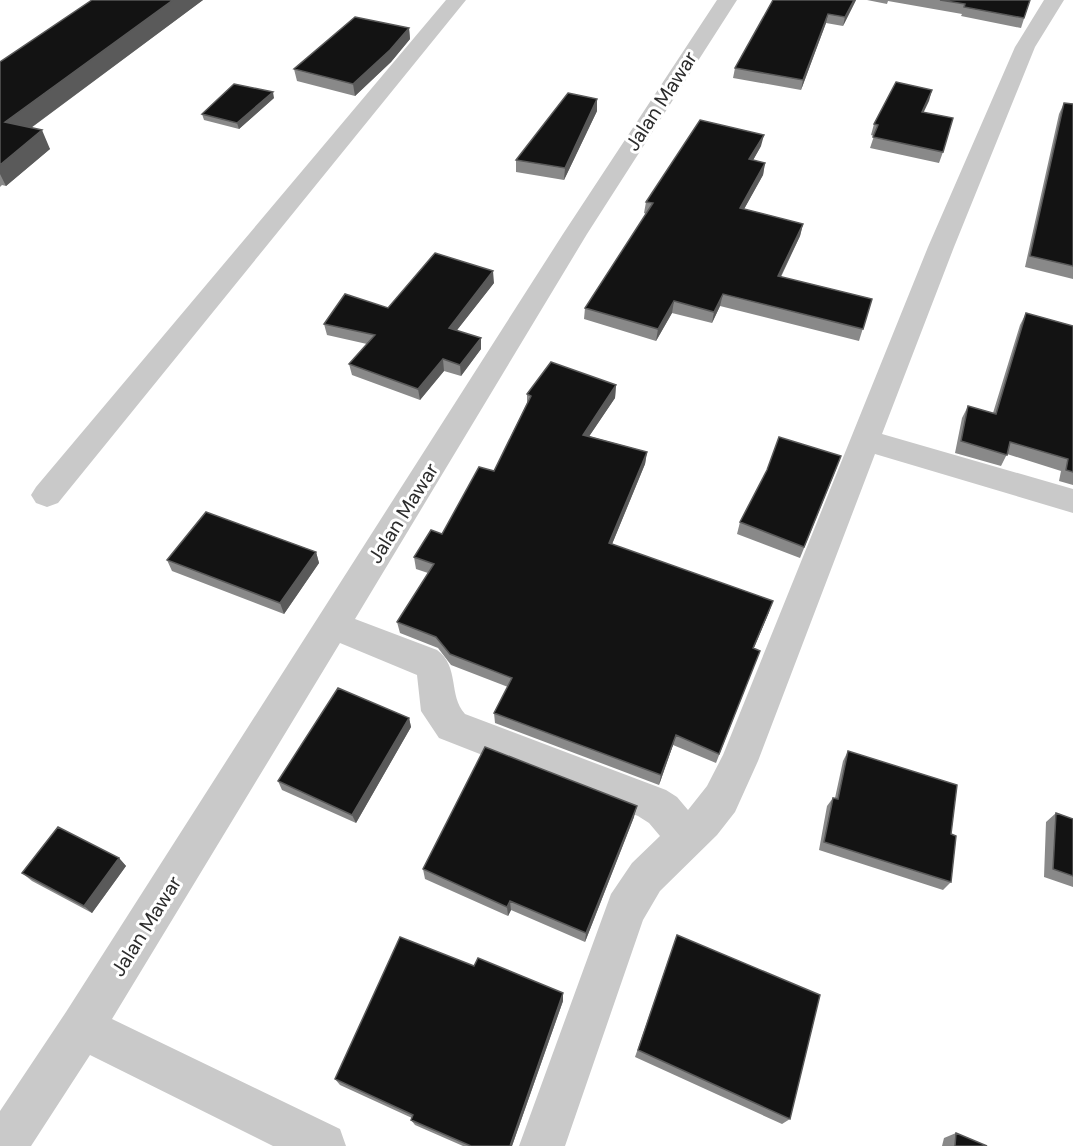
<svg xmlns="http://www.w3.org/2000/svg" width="1073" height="1146" viewBox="0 0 1073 1146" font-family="'DM Sans',sans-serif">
<rect width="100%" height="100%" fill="#fff"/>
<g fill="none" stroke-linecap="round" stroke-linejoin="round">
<path fill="#c9c9c9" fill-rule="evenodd" d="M 446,0 L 466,0 L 58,503 L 47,507 L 36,503 L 31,495 L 36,487 Z
M 717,0 L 737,0 L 587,234 L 355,619 L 437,650 C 460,667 448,695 465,714 L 666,790 L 677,797 L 688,810 L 707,786 L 723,755 L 928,247 L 1015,47 L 1044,0 L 1064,0 L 1035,47 L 954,247 L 882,434 L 1073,489 L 1073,513 L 875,454 L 758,761 L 735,812 L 717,835 L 660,891 L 643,920 L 565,1146 L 519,1146 L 611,894 L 632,863 L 660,836 L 649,823 L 638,816 L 439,738 L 421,711 L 417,675 L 340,643 L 112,1019 L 340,1129 L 346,1146 L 273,1146 L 90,1055 L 31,1146 L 0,1146 L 0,1111 L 66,1012 L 563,234 Z"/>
</g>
<path fill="#898989" d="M 92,0 L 203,0 L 31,128 L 50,149 L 6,186 L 2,185 L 0,187 L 0,62 Z
M 773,0 L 856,0 L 843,26 L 826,23 L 801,90 L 733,78 L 735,68 Z
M 867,0 L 1030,0 L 1021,28 L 961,16 L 962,14 L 888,1 L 887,4 Z
M 409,28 L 410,39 L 391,62 L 355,96 L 297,81 L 294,69 Z
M 932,90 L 923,112 L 943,152 L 939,163 L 870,148 L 874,136 L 871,135 L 874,124 Z
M 274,98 L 239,129 L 204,120 L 202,114 Z
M 597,99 L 597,111 L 564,180 L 516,172 L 516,160 Z
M 1064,103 L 1073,104 L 1073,279 L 1025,267 L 1059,114 Z
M 761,146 L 753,160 L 765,163 L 763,175 L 744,209 L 803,224 L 800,236 L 781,277 L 872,299 L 859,341 L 720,306 L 712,323 L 672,313 L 656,341 L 584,319 L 585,308 L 646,214 L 644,213 L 646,202 Z
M 494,283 L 457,330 L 481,349 L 461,376 L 444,371 L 420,400 L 352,375 L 349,364 L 367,344 L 327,335 L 324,324 Z
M 1026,313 L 1073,326 L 1073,485 L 1059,481 L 1061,471 L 1007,454 L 1001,466 L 955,453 L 962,418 L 968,406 L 993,413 L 1020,325 Z
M 616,385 L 615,398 L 589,436 L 647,452 L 645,464 L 612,544 L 769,612 L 754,648 L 756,661 L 716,763 L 673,745 L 659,785 L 495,723 L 494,713 L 508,687 L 451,665 L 438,648 L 400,633 L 397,622 L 428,573 L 416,569 L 414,557 L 442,534 L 494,471 L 527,403 L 527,394 Z
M 837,467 L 800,558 L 737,534 L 740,522 Z
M 316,552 L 319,563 L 284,614 L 172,571 L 167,560 Z
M 409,718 L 411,727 L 356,823 L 282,790 L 278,781 Z
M 848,751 L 951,834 L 951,882 L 943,890 L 819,850 L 827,806 L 833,798 L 835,798 L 843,761 Z
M 1056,813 L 1073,819 L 1073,887 L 1044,877 L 1046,822 Z
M 634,817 L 585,942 L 511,910 L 508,916 L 425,879 L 423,869 Z
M 119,858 L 126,866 L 92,913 L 32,881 L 22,873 Z
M 677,935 L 790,1119 L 782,1124 L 635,1057 Z
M 474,966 L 563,993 L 563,1001 L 512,1146 L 463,1146 L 415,1125 L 411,1120 L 412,1118 L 340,1085 L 335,1079 Z
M 956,1133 L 987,1146 L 942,1146 L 944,1138 Z"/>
<path fill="#5a5a5a" d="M 173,0 L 203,0 L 13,141 L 5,122 Z
M 854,0 L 856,0 L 843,26 L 845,17 Z
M 828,14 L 826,23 L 801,90 L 803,80 Z
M 409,28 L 410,39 L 391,62 L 355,96 L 353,84 Z
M 932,90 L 929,101 L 919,122 L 922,112 Z
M 273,92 L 274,98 L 239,129 L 237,123 Z
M 597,99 L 597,111 L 564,180 L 565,168 Z
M 42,130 L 50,149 L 6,186 L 0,174 L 0,165 Z
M 764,135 L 761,146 L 747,171 L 749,159 Z
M 765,163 L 763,175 L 738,220 L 740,208 Z
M 803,224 L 800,236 L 775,288 L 778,276 Z
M 493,271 L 494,283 L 450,339 L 449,328 Z
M 723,294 L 720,306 L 712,323 L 714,312 Z
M 674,301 L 672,313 L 656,341 L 658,329 Z
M 481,338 L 481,349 L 461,376 L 460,365 Z
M 443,359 L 444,371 L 420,400 L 418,389 Z
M 616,385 L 615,398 L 582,447 L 583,435 Z
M 647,452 L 645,464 L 608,554 L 609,543 Z
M 316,552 L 319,563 L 284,614 L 280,603 Z
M 773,601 L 769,612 L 749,659 L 753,648 Z
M 409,718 L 411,727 L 356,823 L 352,815 Z
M 676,735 L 673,745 L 659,785 L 661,775 Z
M 637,806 L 634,817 L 585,942 L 586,933 Z
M 119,858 L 126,866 L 92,913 L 84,906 Z
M 510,901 L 511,910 L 508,916 L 507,907 Z
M 563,993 L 563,1001 L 512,1146 L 510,1146 Z"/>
<path fill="#131313" stroke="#5a5a5a" stroke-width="1.5" d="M 92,0 L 173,0 L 5,122 L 42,130 L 0,165 L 0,62 Z
M 773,0 L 854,0 L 845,17 L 828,14 L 803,80 L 735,68 Z
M 940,0 L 1030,0 L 1024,18 L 964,7 L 965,4 Z
M 355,17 L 409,28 L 390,50 L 353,84 L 294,69 Z
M 896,82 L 932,90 L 922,112 L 953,118 L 943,152 L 873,137 L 878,125 L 874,124 Z
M 234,84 L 273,92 L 237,123 L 202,114 Z
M 568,93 L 597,99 L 565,168 L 516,160 Z
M 1064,103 L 1073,104 L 1073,266 L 1030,256 Z
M 700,120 L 764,135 L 749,159 L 765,163 L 740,208 L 803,224 L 778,276 L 872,299 L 863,329 L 723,294 L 714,312 L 674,301 L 658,329 L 585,308 L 653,203 L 646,202 Z
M 435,253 L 493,271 L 449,328 L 481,338 L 460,365 L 443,359 L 418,389 L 349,364 L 375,335 L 324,324 L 345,294 L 388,308 Z
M 1026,313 L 1073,326 L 1073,472 L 1066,470 L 1068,459 L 1010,442 L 1007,455 L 961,441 L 968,406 L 996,414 Z
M 551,362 L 616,385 L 583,435 L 647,452 L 609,543 L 773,601 L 753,648 L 760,651 L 719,754 L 676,735 L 661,775 L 494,713 L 512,678 L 450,654 L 436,637 L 397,622 L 434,564 L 414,557 L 431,530 L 442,534 L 479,467 L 494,471 L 531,396 L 527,394 Z
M 779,437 L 841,456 L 804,547 L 740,522 L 767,470 Z
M 206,512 L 316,552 L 280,603 L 167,560 Z
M 338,688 L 409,718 L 352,815 L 278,781 Z
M 485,747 L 637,806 L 586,933 L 510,901 L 507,907 L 423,869 Z
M 848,751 L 957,785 L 951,834 L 956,836 L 951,882 L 824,842 L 833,798 L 838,799 Z
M 1056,813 L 1073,819 L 1073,876 L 1053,869 Z
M 58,827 L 119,858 L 84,906 L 22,873 Z
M 677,935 L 820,995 L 790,1119 L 638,1050 Z
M 400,937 L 474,966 L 478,958 L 563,993 L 510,1146 L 471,1146 L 411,1120 L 413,1115 L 335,1079 Z
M 956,1133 L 987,1146 L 955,1146 Z"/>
<g text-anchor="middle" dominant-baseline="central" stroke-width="6" stroke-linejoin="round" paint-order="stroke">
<g font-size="20" fill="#2c2c2c" stroke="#fff">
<text transform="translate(661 101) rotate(-57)">Jalan Mawar</text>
<text transform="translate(403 513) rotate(-58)">Jalan Mawar</text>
<text transform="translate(146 926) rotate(-58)">Jalan Mawar</text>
</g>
</g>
</svg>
